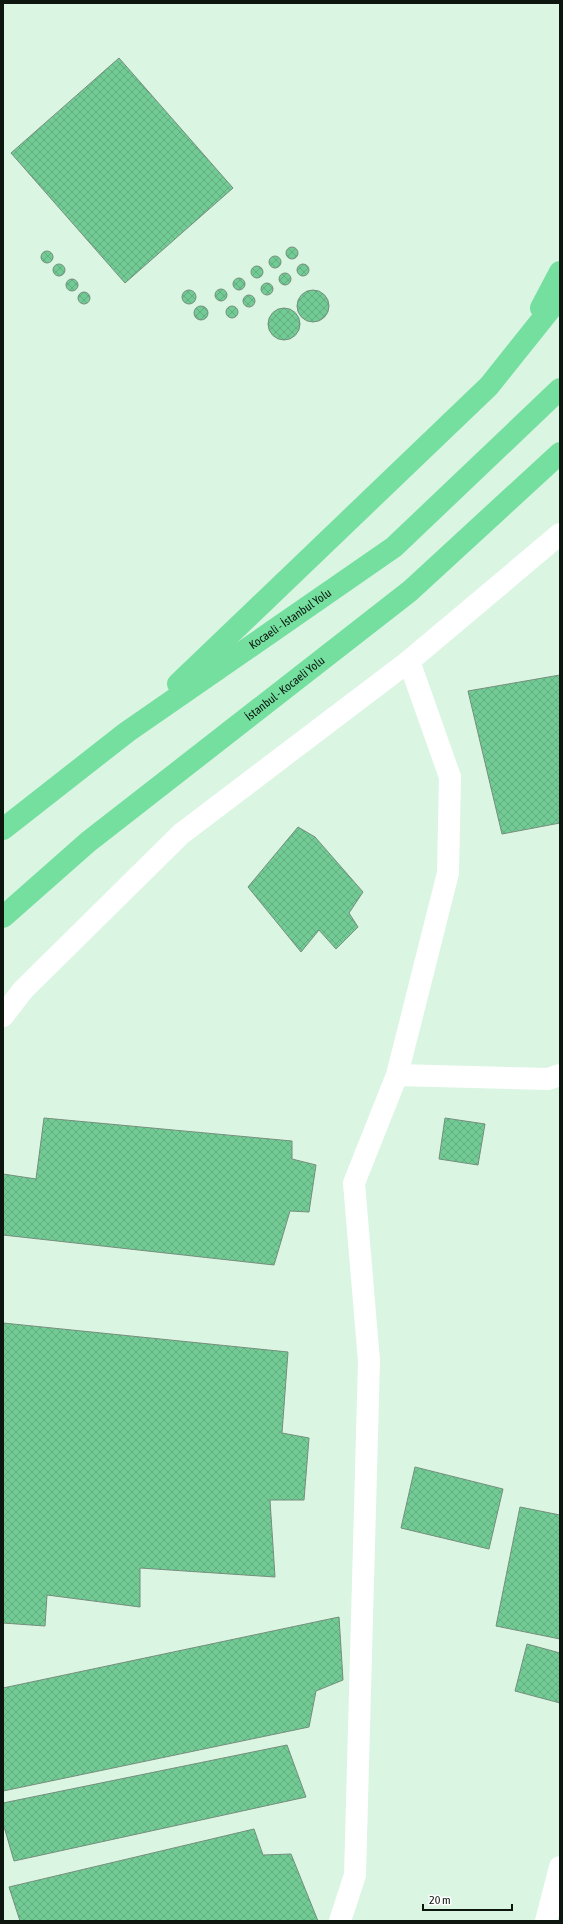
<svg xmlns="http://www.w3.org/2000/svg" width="563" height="1924" viewBox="0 0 563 1924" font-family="'Asap Condensed',sans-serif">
<defs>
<pattern id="building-cross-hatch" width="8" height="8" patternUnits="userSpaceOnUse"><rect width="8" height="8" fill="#72cb94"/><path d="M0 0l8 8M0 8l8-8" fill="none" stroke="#62ae7e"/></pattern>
</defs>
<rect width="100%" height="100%" fill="#daf5e2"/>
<path fill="url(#building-cross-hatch)" stroke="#758e7d" d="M 119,58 L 233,188 L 125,283 L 11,153 Z
M286 253a6 6 0 1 1 12 0a6 6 0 1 1-12 0Z
M41 257a6 6 0 1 1 12 0a6 6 0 1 1-12 0Z
M269 262a6 6 0 1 1 12 0a6 6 0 1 1-12 0Z
M297 270a6 6 0 1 1 12 0a6 6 0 1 1-12 0Z
M53 270a6 6 0 1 1 12 0a6 6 0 1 1-12 0Z
M251 272a6 6 0 1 1 12 0a6 6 0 1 1-12 0Z
M279 279a6 6 0 1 1 12 0a6 6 0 1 1-12 0Z
M233 284a6 6 0 1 1 12 0a6 6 0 1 1-12 0Z
M66 285a6 6 0 1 1 12 0a6 6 0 1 1-12 0Z
M261 289a6 6 0 1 1 12 0a6 6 0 1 1-12 0Z
M215 295a6 6 0 1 1 12 0a6 6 0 1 1-12 0Z
M182 297a7 7 0 1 1 14 0a7 7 0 1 1-14 0Z
M297 306a16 16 0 1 1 32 0a16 16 0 1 1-32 0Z
M78 298a6 6 0 1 1 12 0a6 6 0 1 1-12 0Z
M243 301a6 6 0 1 1 12 0a6 6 0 1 1-12 0Z
M226 312a6 6 0 1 1 12 0a6 6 0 1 1-12 0Z
M194 313a7 7 0 1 1 14 0a7 7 0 1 1-14 0Z
M268 324a16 16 0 1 1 32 0a16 16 0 1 1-32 0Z
M 560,675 L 560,823 L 502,834 L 468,691 Z
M 298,827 L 315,837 L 363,892 L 349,913 L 358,927 L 336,949 L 319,930 L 301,952 L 248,887 Z
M 44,1118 L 292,1141 L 292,1159 L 316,1165 L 309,1212 L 290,1211 L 274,1265 L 3,1235 L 3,1174 L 36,1179 Z
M 445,1118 L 485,1124 L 478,1165 L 439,1159 Z
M 3,1323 L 288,1352 L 282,1433 L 309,1438 L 304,1500 L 270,1500 L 275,1577 L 140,1568 L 140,1607 L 47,1595 L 45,1626 L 3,1623 Z
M 415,1467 L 503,1489 L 489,1549 L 401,1528 Z
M 520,1507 L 560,1515 L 560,1639 L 496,1626 Z
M 339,1617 L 343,1680 L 316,1691 L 309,1727 L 3,1791 L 3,1688 Z
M 527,1644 L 560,1653 L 560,1703 L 515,1691 Z
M 287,1745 L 306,1797 L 14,1861 L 3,1823 L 3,1803 Z
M 254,1829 L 263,1855 L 291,1854 L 318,1921 L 20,1921 L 9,1887 Z"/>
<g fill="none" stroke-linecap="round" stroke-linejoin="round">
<path stroke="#fff" stroke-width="22" d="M 3,1016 L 23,990 L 181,834 L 409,661 L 560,534
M 397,1075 L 548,1079 L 560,1075
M 340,1921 L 355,1875 L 369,1361 L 354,1183 L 397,1075 L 448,873 L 450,777 L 409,661
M 546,1921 L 560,1867"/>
<g stroke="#75df9f" stroke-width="22">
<path d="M 541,308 L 560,272"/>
<path d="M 178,684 L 489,386 L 560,297"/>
<path id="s1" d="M 3,829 L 127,732 L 394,547 L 560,389"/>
<path id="s2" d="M 3,917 L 88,842 L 410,591 L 560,453"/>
</g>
</g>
<g text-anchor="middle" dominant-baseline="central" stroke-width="3" stroke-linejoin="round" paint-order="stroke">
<g font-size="12" fill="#0c160f" stroke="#fff">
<text stroke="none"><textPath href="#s1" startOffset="356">Kocaeli - İstanbul Yolu</textPath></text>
<text stroke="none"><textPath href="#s2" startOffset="363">İstanbul - Kocaeli Yolu</textPath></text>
</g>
</g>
<rect width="563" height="1924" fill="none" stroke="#0c160f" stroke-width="8"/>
<path d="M423 1904v6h89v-6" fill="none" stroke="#0c160f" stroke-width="2"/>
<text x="429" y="1904" font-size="12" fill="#0c160f" stroke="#ffffff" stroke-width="3" paint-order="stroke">20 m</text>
</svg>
